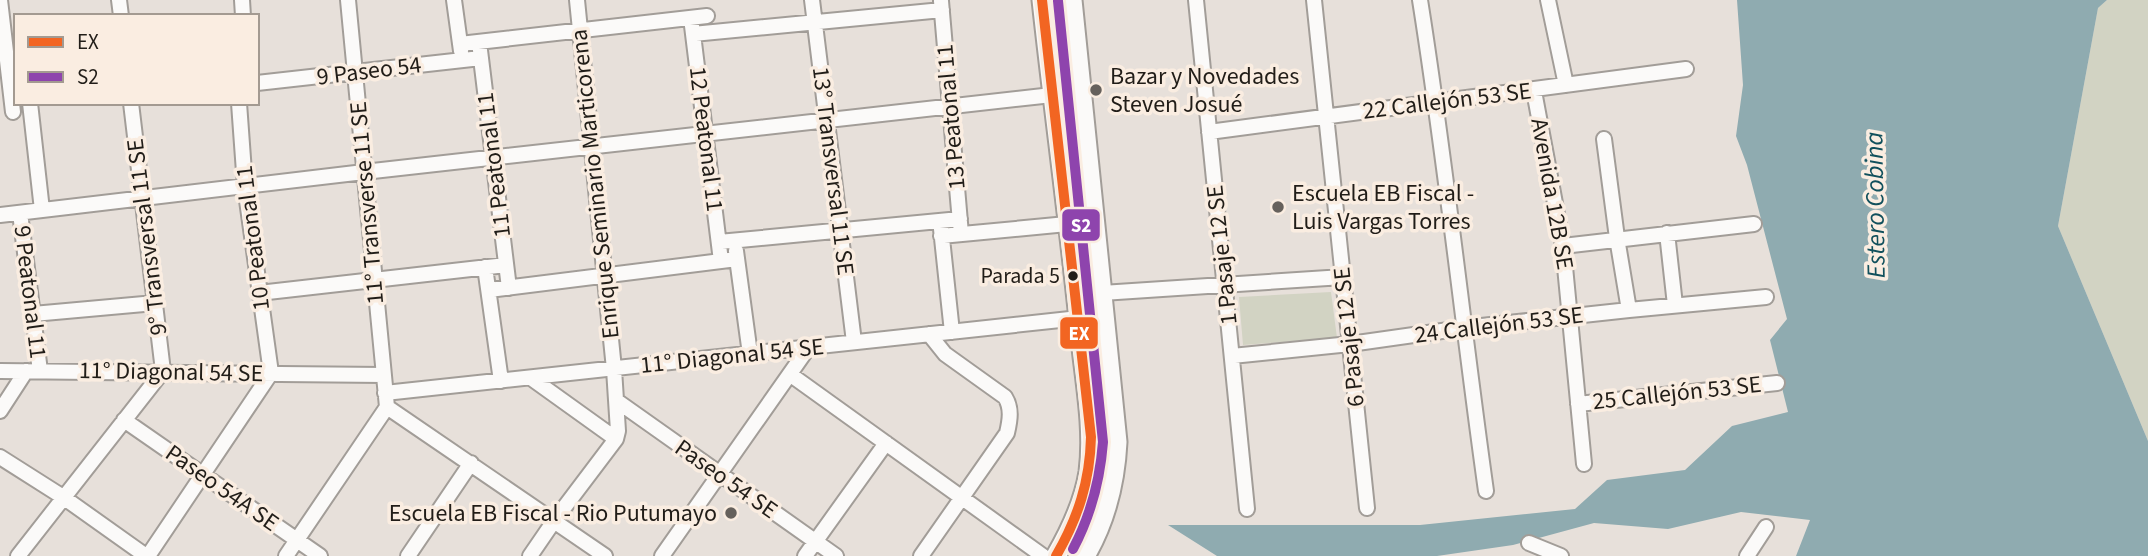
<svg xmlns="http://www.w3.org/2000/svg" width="2148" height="556" viewBox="0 0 2148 556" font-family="'Source Sans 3',sans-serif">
<rect width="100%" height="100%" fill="#e7e0da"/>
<path fill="#d2d3c3" d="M 2107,0 L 2148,0 L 2148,441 L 2058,226 L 2098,8 Z
M 1331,292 L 1337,338 L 1243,345 L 1239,297 Z"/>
<path fill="#8fabb0" d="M 1737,0 L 2107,0 L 2098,8 L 2058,226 L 2148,441 L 2148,556 L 1796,556 L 1810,520 L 1741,512 L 1668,529 L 1594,523 L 1513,545 L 1437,556 L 1217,556 L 1168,525 L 1420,525 L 1575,509 L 1607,480 L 1685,470 L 1732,426 L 1788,412 L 1770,340 L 1787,319 L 1747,165 L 1736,136 L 1743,85 Z"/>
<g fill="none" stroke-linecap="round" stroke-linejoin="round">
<g stroke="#a29d98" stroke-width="18">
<path id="minor" d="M 0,0 L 13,112
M 119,0 L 121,16
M 242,0 L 243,16
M 348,0 L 387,407
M 454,0 L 461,51
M 812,0 L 854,342
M 1196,0 L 1247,509
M 1314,0 L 1367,508
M 1420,0 C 1446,163 1463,328 1486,491
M 1548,0 L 1566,85
M 941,1 L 961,234
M 692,26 L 721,261
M 693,34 L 942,10
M 479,42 L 509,288
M 460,44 L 707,16
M 257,83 L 481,58
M 1534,91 L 1563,246 L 1584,464
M 30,103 L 42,210
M 1209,132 L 1686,69
M 1604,139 L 1617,238 L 1629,310
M 20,213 L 40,371
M 0,215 L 364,172 L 1052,95
M 941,229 L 952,332
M 1667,233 L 1675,305
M 941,236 L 1067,224
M 719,242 L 960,219
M 1563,246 L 1754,224
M 736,251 L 750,354
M 485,267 L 501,381
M 489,290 L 737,259
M 259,293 L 506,265
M 1102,293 L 1343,277
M 33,314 L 155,303
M 1232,356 L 1350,344 L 1463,328 L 1629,310 L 1766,297
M 0,371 L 384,375
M 791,375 L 1043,556
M 531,378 L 616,439
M 385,393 L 1079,318
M 617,401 L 836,556
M 1578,404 L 1777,383
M 387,407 L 605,556
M 0,411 L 26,371
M 124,420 L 320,556
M 0,457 L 63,497 L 146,556
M 1529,543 L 1561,556
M 18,556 L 163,371 L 131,103
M 148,556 L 271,373 L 245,186 L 239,103
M 286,556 L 387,407
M 408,556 L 471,463
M 530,556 L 554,521 L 616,439 L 618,431 L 614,369 L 577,0
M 662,556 L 808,348
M 805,556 L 886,443
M 921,556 L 1007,433 C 1010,420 1012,408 1005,397 L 945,354 L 929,334
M 1747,556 L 1766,527"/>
</g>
<g stroke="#a29d98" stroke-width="23">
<path id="secondary" d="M 1042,0 C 1054,110 1069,219 1080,329 C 1084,375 1095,426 1089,472 C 1084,503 1071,530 1056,556
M 1072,0 L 1117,442 C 1115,483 1106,520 1085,556"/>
</g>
<use href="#minor" stroke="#fbfaf9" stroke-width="14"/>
<use href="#secondary" stroke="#fbfaf9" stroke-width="19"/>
<g stroke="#faede1" stroke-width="16">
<path id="bus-1" d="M 1042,0 L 1091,437 C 1090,481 1078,518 1056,556"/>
</g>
<g stroke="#faede1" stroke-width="16">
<path id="bus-2" d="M 1058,1 L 1103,442 C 1100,481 1091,515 1073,549"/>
</g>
<use href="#bus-1" stroke="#f26522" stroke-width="10"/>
<use href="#bus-2" stroke="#8e44ad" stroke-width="10"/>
</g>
<g fill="#66615c" stroke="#faede1" stroke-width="2.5">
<circle cx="1096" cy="90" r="7"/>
<circle cx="1278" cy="207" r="7"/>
<circle cx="731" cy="513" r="7"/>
</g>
<circle fill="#211d18" stroke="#faede1" stroke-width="2.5" cx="1073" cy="276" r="6"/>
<g text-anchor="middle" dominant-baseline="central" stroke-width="7" stroke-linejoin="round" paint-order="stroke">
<g font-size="22" fill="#211d18" stroke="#faede1" text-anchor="end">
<text x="1060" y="276">Parada 5</text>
</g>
<g font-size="24" fill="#211d18" stroke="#faede1">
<text transform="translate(369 71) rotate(-7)">9 Paseo 54</text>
<text transform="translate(1447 101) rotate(-7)">22 Callejón 53 SE</text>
<text transform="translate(951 117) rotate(-95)">13 Peatonal 11</text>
<text transform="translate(706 139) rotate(83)">12 Peatonal 11</text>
<text transform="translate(494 165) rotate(-97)">11 Peatonal 11</text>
<text transform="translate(833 171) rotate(83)">13° Transversal 11 SE</text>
<text transform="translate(595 184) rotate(-96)">Enrique Seminario Marticorena</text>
<text transform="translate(1552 194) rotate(80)">Avenida 12B SE</text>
<text transform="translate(367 203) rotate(-95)">11° Transverse 11 SE</text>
<text transform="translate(147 237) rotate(-97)">9° Transversal 11 SE</text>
<text transform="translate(253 238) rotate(-97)">10 Peatonal 11</text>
<text transform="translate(1222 255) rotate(-96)">1 Pasaje 12 SE</text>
<text transform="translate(30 292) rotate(83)">9 Peatonal 11</text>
<text transform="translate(1499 325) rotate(-7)">24 Callejón 53 SE</text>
<text transform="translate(1349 337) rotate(-96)">6 Pasaje 12 SE</text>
<text transform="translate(732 356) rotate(-6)">11° Diagonal 54 SE</text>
<text transform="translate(171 372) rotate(1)">11° Diagonal 54 SE</text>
<text transform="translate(1677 393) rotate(-6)">25 Callejón 53 SE</text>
<text transform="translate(726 479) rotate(35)">Paseo 54 SE</text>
<text transform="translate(222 488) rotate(35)">Paseo 54A SE</text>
</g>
<g font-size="24" fill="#211d18" stroke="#faede1" text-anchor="start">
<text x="1110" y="76">Bazar y Novedades<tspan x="1110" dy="28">Steven Josué</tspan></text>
<text x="1292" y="193">Escuela EB Fiscal -<tspan x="1292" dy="28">Luis Vargas Torres</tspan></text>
<text x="717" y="513" text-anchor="end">Escuela EB Fiscal - Rio Putumayo</text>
</g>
<g font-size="26" font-style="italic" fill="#11505c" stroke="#faede1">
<text transform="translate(1875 205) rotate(-91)">Estero Cobina</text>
</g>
</g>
<g stroke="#faede1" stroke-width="2.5">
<rect x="1061" y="208" width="40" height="34" rx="7" fill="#8e44ad"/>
<rect x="1059" y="316" width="40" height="34" rx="7" fill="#f26522"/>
</g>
<g font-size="19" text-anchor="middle" font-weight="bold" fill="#fff">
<text x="1081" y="232">S2</text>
<text x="1079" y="340">EX</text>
</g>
<rect x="14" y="14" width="245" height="91" fill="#faede1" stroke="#a39a91" stroke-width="2"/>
<rect x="28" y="37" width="35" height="10" fill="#f26522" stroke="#a39a91" stroke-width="2"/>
<text x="77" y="49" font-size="21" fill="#211d18">EX</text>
<rect x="28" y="72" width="35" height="10" fill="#8e44ad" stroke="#a39a91" stroke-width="2"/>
<text x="77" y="84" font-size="21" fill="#211d18">S2</text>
</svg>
